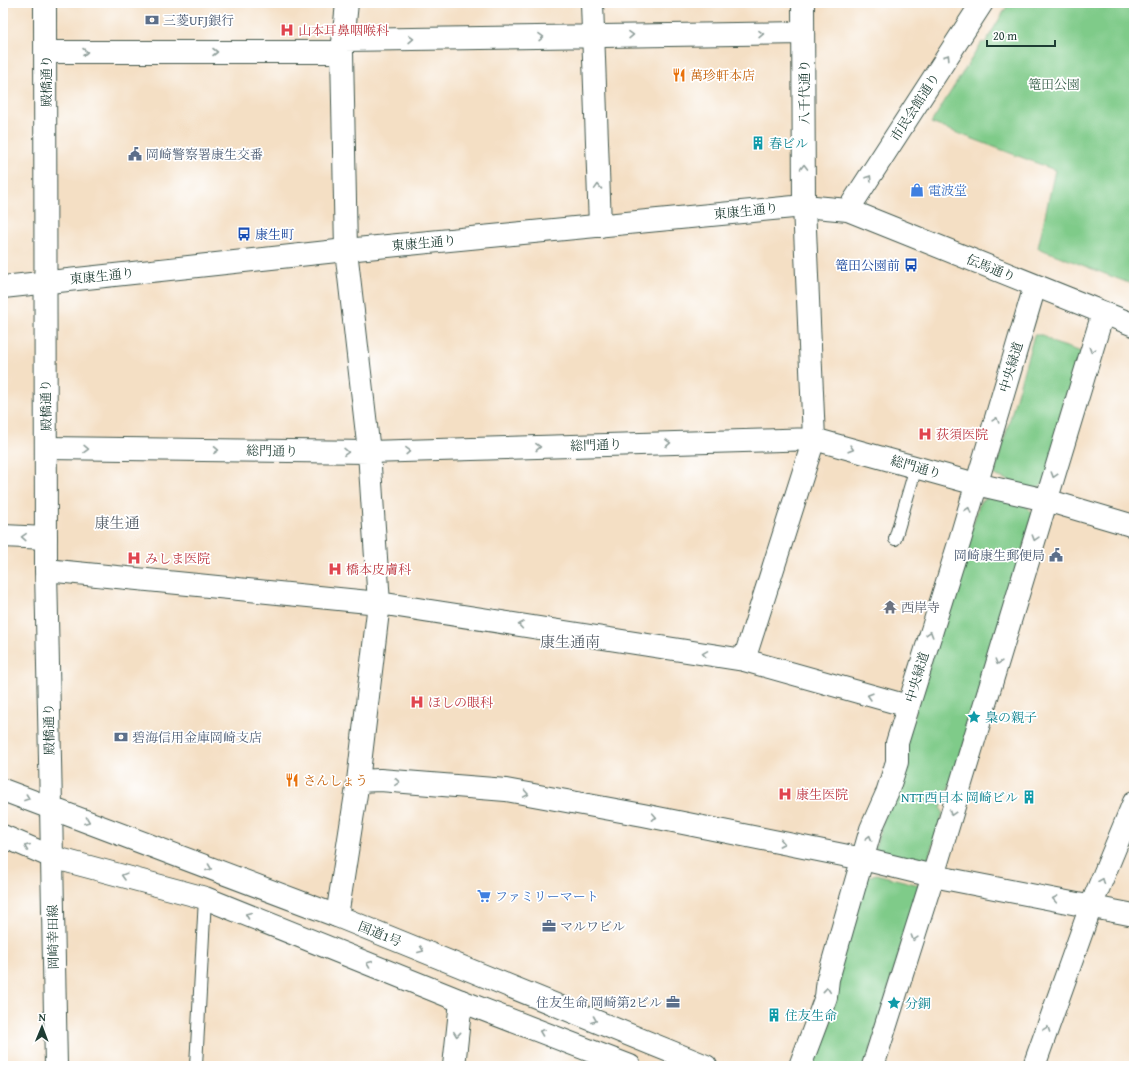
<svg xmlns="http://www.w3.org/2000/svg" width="1137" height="1069" viewBox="0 0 1137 1069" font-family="'Gentium Book Plus','Noto Serif JP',serif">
<rect width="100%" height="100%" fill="#fff"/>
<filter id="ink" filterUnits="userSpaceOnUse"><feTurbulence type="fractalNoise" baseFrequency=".025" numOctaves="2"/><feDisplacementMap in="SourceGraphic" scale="8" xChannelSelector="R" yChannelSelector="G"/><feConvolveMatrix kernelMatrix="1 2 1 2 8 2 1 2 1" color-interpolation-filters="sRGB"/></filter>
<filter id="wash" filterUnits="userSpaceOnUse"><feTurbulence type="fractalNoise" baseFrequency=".012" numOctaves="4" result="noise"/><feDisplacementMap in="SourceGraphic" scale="16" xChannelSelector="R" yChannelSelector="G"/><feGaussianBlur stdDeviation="0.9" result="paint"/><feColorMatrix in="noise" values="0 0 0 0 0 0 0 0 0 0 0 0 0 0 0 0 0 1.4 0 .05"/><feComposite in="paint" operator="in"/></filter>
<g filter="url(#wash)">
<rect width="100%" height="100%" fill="#f4dfc4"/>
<path fill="#7fcb89" stroke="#4f845e" d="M 1009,3 L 1134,3 L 1134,285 L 1038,248 L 1055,170 L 931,123 L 982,42 L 985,43 Z
M 1034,335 L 1043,335 L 1054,343 L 1082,352 L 1075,383 L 1066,396 L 1060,417 L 1060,433 L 1046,481 L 1034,490 L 994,475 Z
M 991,495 L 1025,504 L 1033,514 L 964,746 L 941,808 L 943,813 L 927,862 C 910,862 889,860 875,848 L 905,743 L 980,502 Z
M 876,874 L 919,885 L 866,1066 L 809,1066 L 867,877 Z"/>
</g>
<g filter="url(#ink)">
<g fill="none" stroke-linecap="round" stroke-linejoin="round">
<g stroke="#3f554a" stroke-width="14">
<path id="service" d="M 895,539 L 916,467
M 196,1066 L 205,898"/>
</g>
<g stroke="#3f554a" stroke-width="24">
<path id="minor" d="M 592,3 L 600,226
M 344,40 L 803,33
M 46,52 L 342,52
M 848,210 L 982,3
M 47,448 L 369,452 L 814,439 L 976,484 L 1046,500 L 1134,526
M 3,536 L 46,538
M 46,570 L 379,603 L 744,660 L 908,706
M 744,660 L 814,439 L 804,206 L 803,3
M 358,781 L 380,780 L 506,790 L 643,815 L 863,859 L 933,876 L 1134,915
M 337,916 L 358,781 L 379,603 L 369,452 L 346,250 L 342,52 L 347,3
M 454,1066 L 461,1001
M 800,1066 L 826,997 L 828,979 L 871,829 L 887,793 L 897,762 L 897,743 L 960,540 L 1035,286
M 873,1066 L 933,876 L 1103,313
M 1034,1066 L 1091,906 L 1134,802"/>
</g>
<g stroke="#3f554a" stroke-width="24">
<path id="tertiary" d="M 3,287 L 346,250 L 804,206 L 848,210 L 1134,325"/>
</g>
<g stroke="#3f554a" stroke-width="24">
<path id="secondary" d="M 51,807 L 56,1066"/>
</g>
<g stroke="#3f554a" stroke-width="24">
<path id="primary" d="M 45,3 L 46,570 L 51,807"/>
</g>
<g stroke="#3f554a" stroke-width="24">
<path id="trunk" d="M 3,790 L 337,916 L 706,1066
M 3,836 L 52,857 L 205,898 L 461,1001 L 630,1066"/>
</g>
<use href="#service" stroke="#fff" stroke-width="12"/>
<use href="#minor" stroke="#fff" stroke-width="22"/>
<use href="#tertiary" stroke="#fff" stroke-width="22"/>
<use href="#secondary" stroke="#fff" stroke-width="22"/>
<use href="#primary" stroke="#fff" stroke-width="22"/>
<use href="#trunk" stroke="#fff" stroke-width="22"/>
</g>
<defs><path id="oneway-chevron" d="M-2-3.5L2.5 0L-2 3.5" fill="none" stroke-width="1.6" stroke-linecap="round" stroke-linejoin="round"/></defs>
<g stroke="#8f9e9a">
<use href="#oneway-chevron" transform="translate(761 34) rotate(-1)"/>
<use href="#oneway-chevron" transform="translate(631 35) rotate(-1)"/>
<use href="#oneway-chevron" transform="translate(541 37) rotate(-1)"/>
<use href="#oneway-chevron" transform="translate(411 39) rotate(-1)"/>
<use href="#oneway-chevron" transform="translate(85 52)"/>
<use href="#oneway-chevron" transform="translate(215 52)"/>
<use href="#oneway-chevron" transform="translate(947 57) rotate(-57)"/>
<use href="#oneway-chevron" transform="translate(804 167) rotate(-89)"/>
<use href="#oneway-chevron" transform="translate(869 178) rotate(-57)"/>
<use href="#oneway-chevron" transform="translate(598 187) rotate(-92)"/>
<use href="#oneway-chevron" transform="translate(1092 350) rotate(107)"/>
<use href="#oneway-chevron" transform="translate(996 420) rotate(-73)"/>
<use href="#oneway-chevron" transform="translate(668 443) rotate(-2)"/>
<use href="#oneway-chevron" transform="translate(538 447) rotate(-2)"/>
<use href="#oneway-chevron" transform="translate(86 449) rotate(1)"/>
<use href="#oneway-chevron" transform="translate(851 449) rotate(16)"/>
<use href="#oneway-chevron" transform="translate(216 450) rotate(1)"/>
<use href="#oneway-chevron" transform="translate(408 451) rotate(-2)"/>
<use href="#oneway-chevron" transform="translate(346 452) rotate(1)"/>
<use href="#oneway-chevron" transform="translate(1054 475) rotate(107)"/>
<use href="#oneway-chevron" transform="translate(968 510) rotate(-73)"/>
<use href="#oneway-chevron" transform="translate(24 537) rotate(-177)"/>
<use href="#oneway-chevron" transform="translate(1035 538) rotate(107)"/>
<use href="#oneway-chevron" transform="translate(521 625) rotate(-171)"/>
<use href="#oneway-chevron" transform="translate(930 634) rotate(-73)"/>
<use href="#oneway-chevron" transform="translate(705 654) rotate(-171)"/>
<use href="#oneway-chevron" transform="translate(998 662) rotate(107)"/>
<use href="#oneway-chevron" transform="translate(870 696) rotate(-164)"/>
<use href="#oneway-chevron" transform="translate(397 782) rotate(4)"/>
<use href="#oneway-chevron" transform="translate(526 794) rotate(10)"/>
<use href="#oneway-chevron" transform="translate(27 798) rotate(20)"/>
<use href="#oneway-chevron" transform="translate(952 813) rotate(107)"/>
<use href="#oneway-chevron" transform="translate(654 817) rotate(11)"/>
<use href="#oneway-chevron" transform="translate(87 821) rotate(21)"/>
<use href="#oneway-chevron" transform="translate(869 838) rotate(-75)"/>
<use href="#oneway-chevron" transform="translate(782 843) rotate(11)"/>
<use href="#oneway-chevron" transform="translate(27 847) rotate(-158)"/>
<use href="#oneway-chevron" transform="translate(209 868) rotate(21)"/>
<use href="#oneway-chevron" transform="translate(124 876) rotate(-165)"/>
<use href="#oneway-chevron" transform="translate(1102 881) rotate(-68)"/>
<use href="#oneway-chevron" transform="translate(1055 899) rotate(-169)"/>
<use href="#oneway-chevron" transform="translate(248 915) rotate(-158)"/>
<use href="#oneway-chevron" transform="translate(914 938) rotate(108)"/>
<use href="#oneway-chevron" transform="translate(421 950) rotate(22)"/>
<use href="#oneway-chevron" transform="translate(369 964) rotate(-158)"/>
<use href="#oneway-chevron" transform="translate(827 990) rotate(-84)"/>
<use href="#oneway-chevron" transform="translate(594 1020) rotate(22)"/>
<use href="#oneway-chevron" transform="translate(1047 1029) rotate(-70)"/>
<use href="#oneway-chevron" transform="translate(542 1032) rotate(-159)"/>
<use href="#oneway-chevron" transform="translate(457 1034) rotate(96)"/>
</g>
</g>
<defs>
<g id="bank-bare" transform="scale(1.08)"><path d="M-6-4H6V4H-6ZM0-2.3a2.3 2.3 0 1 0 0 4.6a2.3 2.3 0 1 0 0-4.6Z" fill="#5c6f8a" stroke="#fff" stroke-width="2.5" paint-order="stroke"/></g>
<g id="hospital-bare" transform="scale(1.08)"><path d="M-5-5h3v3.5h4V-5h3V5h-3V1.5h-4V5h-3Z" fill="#e0444e" stroke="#fff" stroke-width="2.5" paint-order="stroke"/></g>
<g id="restaurant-bare" transform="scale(1.08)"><path d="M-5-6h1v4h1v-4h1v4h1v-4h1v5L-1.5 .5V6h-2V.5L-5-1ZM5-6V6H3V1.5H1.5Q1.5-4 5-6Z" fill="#e8710a" stroke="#fff" stroke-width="2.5" paint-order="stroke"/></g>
<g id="building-bare" transform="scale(1.08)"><path d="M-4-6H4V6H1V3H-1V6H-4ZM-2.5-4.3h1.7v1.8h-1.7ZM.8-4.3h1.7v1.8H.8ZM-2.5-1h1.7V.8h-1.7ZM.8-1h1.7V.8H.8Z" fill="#0f9aa8" stroke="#fff" stroke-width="2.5" paint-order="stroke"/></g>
<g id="civic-bare" transform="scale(1.08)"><path d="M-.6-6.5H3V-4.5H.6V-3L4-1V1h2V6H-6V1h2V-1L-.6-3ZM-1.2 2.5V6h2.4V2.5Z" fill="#5c6f8a" stroke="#fff" stroke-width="2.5" paint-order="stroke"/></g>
<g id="shop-bare" transform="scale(1.08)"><path d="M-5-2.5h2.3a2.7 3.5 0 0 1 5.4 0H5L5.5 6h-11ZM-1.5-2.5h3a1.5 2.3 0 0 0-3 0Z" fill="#3f7fe0" stroke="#fff" stroke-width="2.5" paint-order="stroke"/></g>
<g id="bus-bare" transform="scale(1.08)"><path d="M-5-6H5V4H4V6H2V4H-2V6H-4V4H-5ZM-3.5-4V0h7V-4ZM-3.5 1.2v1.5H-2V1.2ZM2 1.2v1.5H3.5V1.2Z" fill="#1a4fb4" stroke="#fff" stroke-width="2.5" paint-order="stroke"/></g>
<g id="temple-bare" transform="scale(1.08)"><path d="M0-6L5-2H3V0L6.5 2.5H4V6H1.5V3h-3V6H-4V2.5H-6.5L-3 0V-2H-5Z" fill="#6b7280" stroke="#fff" stroke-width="2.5" paint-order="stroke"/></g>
<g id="sight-bare" transform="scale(1.08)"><path d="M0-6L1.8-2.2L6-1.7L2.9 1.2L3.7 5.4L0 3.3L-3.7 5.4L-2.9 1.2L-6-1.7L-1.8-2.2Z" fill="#0f9aa8" stroke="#fff" stroke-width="2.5" paint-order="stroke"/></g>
<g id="supermarket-bare" transform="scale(1.08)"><path d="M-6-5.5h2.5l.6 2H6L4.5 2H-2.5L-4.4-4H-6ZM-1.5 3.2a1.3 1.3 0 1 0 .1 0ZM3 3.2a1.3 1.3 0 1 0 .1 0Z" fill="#3f7fe0" stroke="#fff" stroke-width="2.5" paint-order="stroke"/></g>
<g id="office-bare" transform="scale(1.08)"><path d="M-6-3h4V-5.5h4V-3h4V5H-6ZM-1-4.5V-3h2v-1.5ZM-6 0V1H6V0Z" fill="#5c6f8a" stroke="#fff" stroke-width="2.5" paint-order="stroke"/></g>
</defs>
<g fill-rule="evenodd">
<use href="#bank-bare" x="152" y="20"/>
<use href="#hospital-bare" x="287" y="30"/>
<use href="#restaurant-bare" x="679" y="75"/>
<use href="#building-bare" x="758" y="143"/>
<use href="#civic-bare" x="135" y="154"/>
<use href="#shop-bare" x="917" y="190"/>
<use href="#bus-bare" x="244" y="234"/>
<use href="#bus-bare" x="911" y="265"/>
<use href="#hospital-bare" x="925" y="434"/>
<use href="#civic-bare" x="1056" y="555"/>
<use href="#hospital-bare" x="134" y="558"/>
<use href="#hospital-bare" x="335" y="569"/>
<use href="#temple-bare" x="890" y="607"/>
<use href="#hospital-bare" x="417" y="702"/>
<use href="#sight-bare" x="974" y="717"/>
<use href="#bank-bare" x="121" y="737"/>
<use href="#restaurant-bare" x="292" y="780"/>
<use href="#hospital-bare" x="785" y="794"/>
<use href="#building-bare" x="1029" y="797"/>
<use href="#supermarket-bare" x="484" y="896"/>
<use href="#office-bare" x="549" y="926"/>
<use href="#office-bare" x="673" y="1002"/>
<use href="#sight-bare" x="894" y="1003"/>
<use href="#building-bare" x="774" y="1015"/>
</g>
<g text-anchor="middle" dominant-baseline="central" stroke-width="3.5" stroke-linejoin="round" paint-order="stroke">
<g font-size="13" fill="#4e5e75" stroke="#fff" text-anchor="start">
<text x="163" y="20">三菱UFJ銀行</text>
<text x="146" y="154">岡崎警察署康生交番</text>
<text x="1045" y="555" text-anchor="end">岡崎康生郵便局</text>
<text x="132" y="737">碧海信用金庫岡崎支店</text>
<text x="560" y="926">マルワビル</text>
<text x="662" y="1002" text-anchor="end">住友生命 岡崎第2ビル</text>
</g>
<g font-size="13" fill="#be3a42" stroke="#fff" text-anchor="start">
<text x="298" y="30">山本耳鼻咽喉科</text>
<text x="936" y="434">荻須医院</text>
<text x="145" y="558">みしま医院</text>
<text x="346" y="569">橋本皮膚科</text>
<text x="428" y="702">ほしの眼科</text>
<text x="796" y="794">康生医院</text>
</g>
<g font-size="13" fill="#c56008" stroke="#fff" text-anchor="start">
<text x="690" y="75">萬珍軒本店</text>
<text x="303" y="780">さんしょう</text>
</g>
<g font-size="13" fill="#1f3d34" stroke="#fff">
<text transform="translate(46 81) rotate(-90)">殿橋通り</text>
<text transform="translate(804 92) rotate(-90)">八千代通り</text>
<text transform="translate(915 107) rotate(-57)">市民会館通り</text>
<text transform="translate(746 211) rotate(-6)">東康生通り</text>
<text transform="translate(424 243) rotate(-5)">東康生通り</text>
<text transform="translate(991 268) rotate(22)">伝馬通り</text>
<text transform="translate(102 276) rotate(-6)">東康生通り</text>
<text transform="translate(1011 367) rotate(-73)">中央緑道</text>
<text transform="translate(46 405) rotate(-91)">殿橋通り</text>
<text transform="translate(596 445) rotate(-2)">総門通り</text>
<text transform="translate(272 451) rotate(1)">総門通り</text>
<text transform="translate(916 467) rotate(16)">総門通り</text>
<text transform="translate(917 677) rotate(-73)">中央緑道</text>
<text transform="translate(49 729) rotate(-91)">殿橋通り</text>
<text transform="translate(380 934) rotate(22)">国道1号</text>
<text transform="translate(53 937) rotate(-91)">岡崎幸田線</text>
</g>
<g font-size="13" fill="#376049" stroke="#fff">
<text x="1054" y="84">篭田公園</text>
</g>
<g font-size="13" fill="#0d838f" stroke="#fff" text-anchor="start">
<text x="769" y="143">春ビル</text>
<text x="985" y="717">梟の親子</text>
<text x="1018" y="797" text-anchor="end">NTT西日本 岡崎ビル</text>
<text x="905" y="1003">分銅</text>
<text x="785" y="1015">住友生命</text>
</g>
<g font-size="13" fill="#366cbe" stroke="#fff" text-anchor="start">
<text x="928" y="190">電波堂</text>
<text x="495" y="896">ファミリーマート</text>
</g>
<g font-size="13" fill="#164399" stroke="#fff" text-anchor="start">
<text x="255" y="234">康生町</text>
<text x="900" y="265" text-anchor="end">篭田公園前</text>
</g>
<g font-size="13" fill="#5b616d" stroke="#fff" text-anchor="start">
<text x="901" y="607">西岸寺</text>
</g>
<g font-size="15" fill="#59626b" stroke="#fff">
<text x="117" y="522">康生通</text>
<text x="570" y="641">康生通南</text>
</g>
</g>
<rect width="1137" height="1069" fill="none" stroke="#fff" stroke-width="16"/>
<g transform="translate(42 1027) rotate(1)" stroke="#ffffff" stroke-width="3" paint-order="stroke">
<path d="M0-3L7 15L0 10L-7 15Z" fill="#1f3d34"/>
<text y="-6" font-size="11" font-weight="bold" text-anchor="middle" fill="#1f3d34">N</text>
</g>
<path d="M987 40v6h68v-6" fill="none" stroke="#1f3d34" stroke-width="2"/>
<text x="993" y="40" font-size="12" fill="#1f3d34" stroke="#ffffff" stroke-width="3" paint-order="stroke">20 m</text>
</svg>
